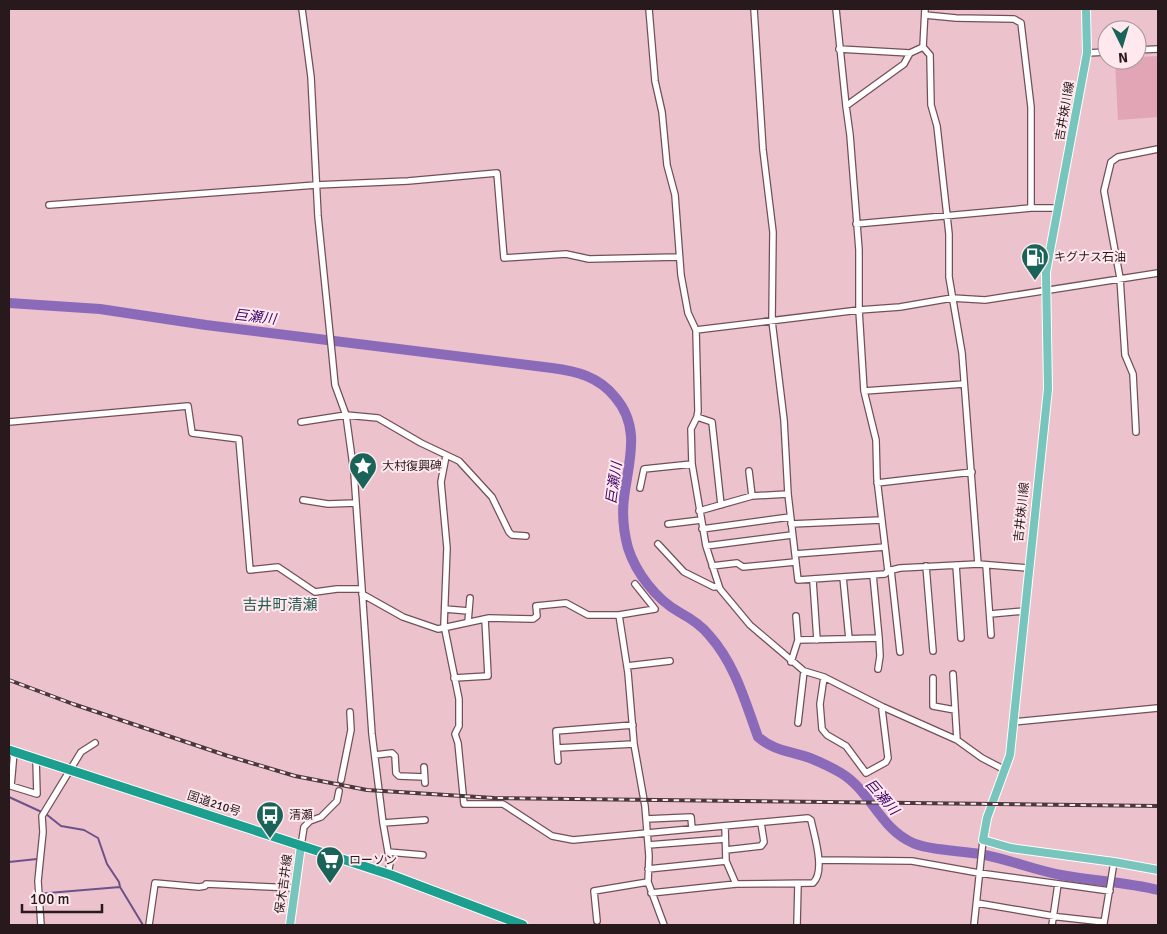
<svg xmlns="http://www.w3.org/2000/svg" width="1167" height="934" viewBox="0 0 1167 934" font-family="Signika,'Noto Sans JP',sans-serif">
<rect width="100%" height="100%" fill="#ecc2cc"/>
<path fill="#e2a5b5" d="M 1158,56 L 1158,117 L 1118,120 L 1115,60 L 1137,60 L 1137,57 Z"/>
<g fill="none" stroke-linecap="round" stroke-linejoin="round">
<path stroke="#6d528a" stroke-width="2" d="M 9,797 L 46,814 L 61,826 L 84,830 L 98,838 L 107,864 L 119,882 L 120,887
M 9,862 L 37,859 L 36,894 L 120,887 L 143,925"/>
<path stroke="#8b6ab9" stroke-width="10" d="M 9,303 L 100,309 L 206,325 L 552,368 C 577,371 599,377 615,397 C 642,428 628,463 624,498 C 622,514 624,533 628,548 C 636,573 656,599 679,612 C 690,618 701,625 709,635 C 735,664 745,701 758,737 C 774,751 791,751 810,758 C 820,762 831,767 841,773 C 871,791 880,829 913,843 C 927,850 963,851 980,854 C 1008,859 1034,870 1061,875 C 1093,881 1126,882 1158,890"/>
<g stroke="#734f59" stroke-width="8">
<path id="minor" d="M 302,9 L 311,77 L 318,216 L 332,354 L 335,385 L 346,415 L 354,473 L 372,734 L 383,823 L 390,863 L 388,874
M 649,9 L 655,81 L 662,112 L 667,165 L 675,195 L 681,275 L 688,313 L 696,330 L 698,411 L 697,417 L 691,429 L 692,464 L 706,546 L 720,589 L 750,625 L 804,671 L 824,677 L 883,707 L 957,740 L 982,758 L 1005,770
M 754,9 L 763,150 L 773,232 L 772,321 L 784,420 L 788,494 L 798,580 L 885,574 L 888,571
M 836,9 L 846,106
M 925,9 L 923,47 L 910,53 L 904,64 L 846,106 L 850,135 L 859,250 L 859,310 L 864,391 L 876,440 L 877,479 L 888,571 L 900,568 L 978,564 L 1027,568
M 925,15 L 956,18 L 1014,19 L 1021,23 L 1031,107 L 1031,208 L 1057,208
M 923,47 L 930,55 L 931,105 L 937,126 L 949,234 L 949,277 L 962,353 L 978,564
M 839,49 L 910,53
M 1137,50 L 1158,49
M 1087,53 L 1107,52
M 49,205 L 316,185 L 408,181 L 497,173 L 504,258 L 566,254 L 589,259 L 679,257
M 856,224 L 1031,208
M 696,330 L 859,310 L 900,307 L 952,298 L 985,300 L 1158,273
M 864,391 L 964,384
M 697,417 L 712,422 L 721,505
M 9,422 L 188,406 L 192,433 L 239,439 L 250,570 L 278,567 L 315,592 L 337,589 L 362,589
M 301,422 L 346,415 L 378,418 L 421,443 L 459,461 L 492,497 L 509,532 L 512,535 L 526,536
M 1136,432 L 1133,374 L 1125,355 L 1120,278 L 1104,191 L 1111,162 L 1118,157 L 1158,149
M 446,456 L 441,482 L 447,548 L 444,625 L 459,699 L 459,726 L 455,734 L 458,743 L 464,804 L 503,804 L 552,836 L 573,840 L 808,818 L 811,820 C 814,835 826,871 813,883 L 736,884 L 651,893
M 749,471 L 752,496
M 877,483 L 972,472
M 640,488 L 644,469 L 692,464
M 303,500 L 328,504 L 356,503
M 699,511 L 752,496 L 788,494
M 668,524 L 701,520
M 791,524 L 881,520
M 702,529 L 790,517
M 658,544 L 684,572 L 714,587 L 719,586
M 706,546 L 792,535
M 795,554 L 885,547
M 956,565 L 961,638
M 986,565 L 991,635
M 712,566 L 737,563 L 743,567 L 795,562
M 926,566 L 933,651
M 891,570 L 900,652
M 873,575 L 879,638
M 843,577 L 849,639
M 813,581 L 817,640
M 362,594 L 403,617 L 438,629 L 489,618 L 533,619 L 537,616 L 536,606 L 566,603 L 588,615 L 619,615 L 628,673 L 634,744 L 645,806 L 649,856 L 648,882 L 664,925
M 445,609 L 469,611
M 990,614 L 1024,611
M 619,615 L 655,609 L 635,584
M 468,622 L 470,598
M 798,640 L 879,638 L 880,656 L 878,669
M 791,662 L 798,640 L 796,616
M 627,666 L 670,661
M 953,674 L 957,740
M 824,677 L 820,704 L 822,729 L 827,735 L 846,746 L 866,773 L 886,762 L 888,758 L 882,709 L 883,707
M 454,678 L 488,676 L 485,619
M 933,678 L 933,706 L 955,710
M 1014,722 L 1158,708
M 798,723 L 804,671
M 557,748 L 556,731 L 633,725
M 14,752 L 11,786 L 37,794 L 36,759
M 375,755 L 392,753 L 395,756 L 396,773 L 399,776 L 424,777
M 558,761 L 557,748 L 634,744
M 424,767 L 425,783
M 341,780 L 351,730 L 350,712
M 646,819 L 691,817 L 692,829
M 383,823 L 425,820
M 648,845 L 725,839
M 301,846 L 304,827 L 310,821 L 321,817 L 337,801 L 339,791
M 726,850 L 761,846 L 764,842 L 761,823
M 388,852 L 423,855
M 819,860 L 912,861 L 979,873 L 1110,891
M 726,861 L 736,884
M 648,869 L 726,861 L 725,827
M 977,903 L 1059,917 L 1104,922
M 597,921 L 594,891 L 648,882
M 1104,923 L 1114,862
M 41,925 L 38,881 L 43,832 L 42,816 L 81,752 L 95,743
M 149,925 L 155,883 L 199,887 L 205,886 L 206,884 L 295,888
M 797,925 L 798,884
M 974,925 L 983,840
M 1052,925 L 1058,884"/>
</g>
<g stroke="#fff" stroke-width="10">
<path id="major" d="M 1086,9 L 1087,53 L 1046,272 L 1048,389 L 1010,755 L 987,818 L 983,840 L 1011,848 L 1114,862 L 1158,870
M 290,925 L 301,846"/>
</g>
<g stroke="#fff" stroke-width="11">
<path id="highway" d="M 9,750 L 391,875 L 523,925"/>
</g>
<use href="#minor" stroke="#fff" stroke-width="5.5"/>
<use href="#major" stroke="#77c5bc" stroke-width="8"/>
<use href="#highway" stroke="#1c9f8f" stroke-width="9"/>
<g stroke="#4b383d" stroke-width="4">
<path id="rail" d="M 9,680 L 73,704 L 228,756 L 295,776 L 367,790 L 494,798 L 1158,806"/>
</g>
<use href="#rail" stroke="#ffe9ee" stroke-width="2" stroke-dasharray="5.5" stroke-linecap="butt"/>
</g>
<defs>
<g id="fuel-pin" transform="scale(1.4375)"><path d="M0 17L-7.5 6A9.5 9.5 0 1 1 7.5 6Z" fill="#196358" stroke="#ffe9ee"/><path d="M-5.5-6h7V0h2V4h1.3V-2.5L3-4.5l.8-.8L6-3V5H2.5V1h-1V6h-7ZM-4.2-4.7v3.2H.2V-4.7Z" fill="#fff"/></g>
<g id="sight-pin" transform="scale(1.4375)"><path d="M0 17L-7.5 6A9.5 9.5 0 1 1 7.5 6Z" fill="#196358" stroke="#ffe9ee"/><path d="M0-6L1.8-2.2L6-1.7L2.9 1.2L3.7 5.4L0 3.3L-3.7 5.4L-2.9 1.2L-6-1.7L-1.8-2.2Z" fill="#fff"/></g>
<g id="bus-pin" transform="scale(1.4375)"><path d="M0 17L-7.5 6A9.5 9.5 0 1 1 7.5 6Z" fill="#196358" stroke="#ffe9ee"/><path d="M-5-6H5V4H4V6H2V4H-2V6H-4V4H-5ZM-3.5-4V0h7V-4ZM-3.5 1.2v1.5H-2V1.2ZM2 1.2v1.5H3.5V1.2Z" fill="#fff"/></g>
<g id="supermarket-pin" transform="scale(1.4375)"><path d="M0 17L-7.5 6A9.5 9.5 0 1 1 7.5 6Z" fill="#196358" stroke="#ffe9ee"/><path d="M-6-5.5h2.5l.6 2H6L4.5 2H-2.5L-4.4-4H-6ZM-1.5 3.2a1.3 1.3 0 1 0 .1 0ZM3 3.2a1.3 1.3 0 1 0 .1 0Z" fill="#fff"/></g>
</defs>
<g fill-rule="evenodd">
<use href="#fuel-pin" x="1035" y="257"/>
<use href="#sight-pin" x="363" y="466"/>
<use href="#bus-pin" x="270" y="815"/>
<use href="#supermarket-pin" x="330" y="860"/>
</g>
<g text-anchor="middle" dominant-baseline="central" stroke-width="4" stroke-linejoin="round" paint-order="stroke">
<g font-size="12" fill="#28191d" stroke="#ffe9ee">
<text transform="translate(1065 111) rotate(-80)">吉井妹川線</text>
<text transform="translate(1022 512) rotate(-84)">吉井妹川線</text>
<text transform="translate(214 804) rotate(18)">国道210号</text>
<text transform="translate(284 884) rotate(-82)">保木吉井線</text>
</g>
<g font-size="12" fill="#28191d" stroke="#ffe9ee" text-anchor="start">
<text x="1054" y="257">キグナス石油</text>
<text x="382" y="466">大村復興碑</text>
<text x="289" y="815">清瀬</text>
<text x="349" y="860">ローソン</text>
</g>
<g font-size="14" font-style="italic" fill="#3d056a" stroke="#ffe9ee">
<text transform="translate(255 317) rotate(7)">巨瀬川</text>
<text transform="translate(614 483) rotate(-82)">巨瀬川</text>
<text transform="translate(882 797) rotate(49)">巨瀬川</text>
</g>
<g font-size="15" fill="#245b53" stroke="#ffe9ee">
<text x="280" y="605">吉井町清瀬</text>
</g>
</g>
<rect width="1167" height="934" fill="none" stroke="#28191d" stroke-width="20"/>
<g transform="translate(1122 45) rotate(175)"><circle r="24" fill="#ffe9ee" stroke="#a9969a"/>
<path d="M0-4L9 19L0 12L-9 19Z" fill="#196358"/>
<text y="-8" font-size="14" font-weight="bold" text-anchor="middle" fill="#28191d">N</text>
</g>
<path d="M22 904v8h80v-8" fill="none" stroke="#28191d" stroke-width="2.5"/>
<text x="30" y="904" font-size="15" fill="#28191d" stroke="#ffe9ee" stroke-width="4" paint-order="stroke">100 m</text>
</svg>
